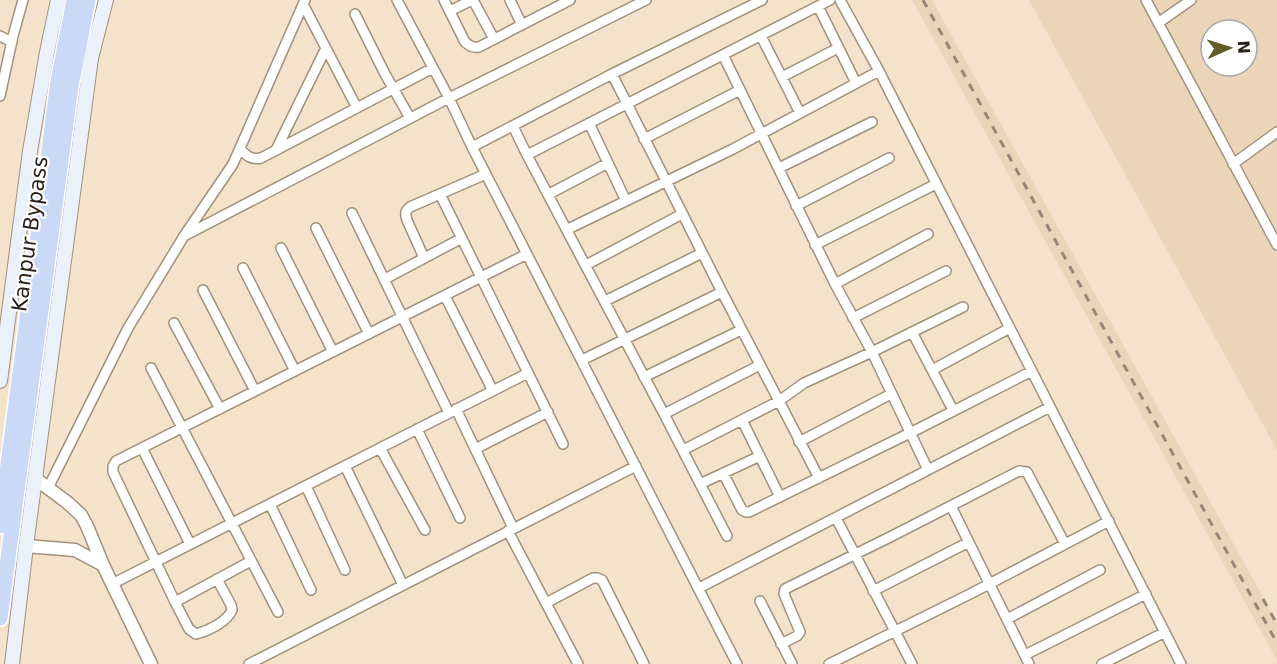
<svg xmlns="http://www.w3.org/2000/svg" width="1277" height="664" viewBox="0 0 1277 664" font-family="'DejaVu Sans',sans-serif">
<rect width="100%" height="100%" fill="#f4e2cb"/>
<path fill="#ebd5b8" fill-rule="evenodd" d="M 912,0 L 932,0 L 1268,606 L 1277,623 L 1277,660 Z
M 1029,0 L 1277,0 L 1277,450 ZM 1211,30 L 1247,30 L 1247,66 L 1211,66 Z"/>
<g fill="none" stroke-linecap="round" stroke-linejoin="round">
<g stroke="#a2917c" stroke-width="12">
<path id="minor" d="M 397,0 L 449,98 L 472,147 L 737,664
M 444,0 L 465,42 C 470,46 472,48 479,47 L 570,0
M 473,0 L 494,39
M 510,0 L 522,25
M 840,0 L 879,71 L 1181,664
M 1146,0 L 1277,245
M 303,4 L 357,108
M 818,6 L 856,83
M 450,11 L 472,0
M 355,14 L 385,74 L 410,118
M 1158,23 L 1191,0
M 0,36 L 12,42
M 761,36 L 800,113
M 723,55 L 835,284 L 872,352 L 963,307
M 612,74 L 722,292 L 779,401 L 804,383 L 872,352 L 928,470
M 782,77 L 838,48
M 0,96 L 13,36 L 23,0
M 589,123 L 626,201
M 513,126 L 527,155
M 644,139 L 740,90
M 472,147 L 612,74 L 762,0
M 240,149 C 247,156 251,160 261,158 L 433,68
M 276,150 L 326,48
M 1233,164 L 1277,132
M 779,168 L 872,122
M 440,194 L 563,444
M 549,194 L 608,163
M 796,206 L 889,158
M 352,213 L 449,413
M 316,228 L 369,334
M 568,229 L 733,149 L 879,71
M 186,235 L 449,98 L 646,0
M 815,245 L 936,184
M 281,248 L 333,352
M 424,258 L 407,220 C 405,214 405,211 410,207 L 486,174
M 586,265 L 682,214
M 243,268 L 295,371
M 385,279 L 462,238
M 835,284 L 928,234
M 203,290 L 255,391
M 445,296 L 493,391
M 605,301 L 702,253
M 853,318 L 946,271
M 174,323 L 220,409
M 912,332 L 953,410
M 582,360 L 722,292
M 151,368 L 278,612
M 932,370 L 1010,328
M 644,377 L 741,330
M 456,409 L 513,528
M 664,414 L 760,365
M 742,420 L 780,497
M 417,429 L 460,518
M 799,442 L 891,394
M 142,448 L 190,544
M 380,448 L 425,530
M 475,449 L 548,412
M 683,450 L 779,401 L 819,478
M 345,466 L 403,585
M 723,473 L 742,510 L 746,512 L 749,512 L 910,433 L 1032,371
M 700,484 L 760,456
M 306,486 L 345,570
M 48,488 L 128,328 L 184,236 L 233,164 L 305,0
M 270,504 L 311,590
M 951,506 L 1029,664
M 836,518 L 912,664
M 508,531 L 578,664
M 727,536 L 664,414 L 527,155 L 830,0
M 251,561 L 175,602 L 113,472 L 113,466 L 116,461 L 527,254
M 112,584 L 528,373
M 699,588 L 1050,407
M 873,591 L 969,542
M 760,601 L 792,664
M 175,602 L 189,629 L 196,634 C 208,631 227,622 232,610 L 231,605 L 217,579
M 546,603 L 593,578 L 597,578 L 602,580 L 644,664
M 1007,619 L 1100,570
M 781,644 L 797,636 L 800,632 L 784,594 L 785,589 L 892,536 L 1019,471 L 1027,472 L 1029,476 L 1065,544
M 1025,655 L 1146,594
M 249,664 L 636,466
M 829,664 L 972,593 L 1109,521
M 1102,664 L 1165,632"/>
</g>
<g stroke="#a2917c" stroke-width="15">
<path id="tertiary" d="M 36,479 L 68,503 L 81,515 L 87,526 L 103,565 L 151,664
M 26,546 L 75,550 L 103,565"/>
</g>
<g stroke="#a2917c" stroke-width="16">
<path id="secondary" d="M 0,381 L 30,151 L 47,52 L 58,0
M 12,664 L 26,546 L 91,58 L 106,0"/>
</g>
<g stroke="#fff" stroke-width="18">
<path id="trunk" d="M 0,526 L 58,81 L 74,0
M 0,618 L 71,86 L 88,0"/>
</g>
<use href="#minor" stroke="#fff" stroke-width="9"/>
<use href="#tertiary" stroke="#fff" stroke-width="12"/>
<use href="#secondary" stroke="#ebf1fb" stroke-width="14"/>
<use href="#trunk" stroke="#cadaf6" stroke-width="15"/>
<path stroke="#958878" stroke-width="3" stroke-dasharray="8 8" stroke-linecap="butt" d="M 923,0 L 1277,643
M 1263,599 L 1277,624"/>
</g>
<g text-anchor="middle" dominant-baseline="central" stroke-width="4.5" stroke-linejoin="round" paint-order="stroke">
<g font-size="21" fill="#29221a" stroke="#fff">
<text transform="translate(30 234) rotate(-82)">Kanpur Bypass</text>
</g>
</g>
<g transform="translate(1229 48) rotate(87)"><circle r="28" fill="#ffffff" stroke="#a9a7a3" stroke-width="1.5"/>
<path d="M0-4.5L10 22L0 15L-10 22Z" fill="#635b28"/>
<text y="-9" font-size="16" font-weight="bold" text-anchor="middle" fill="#29221a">N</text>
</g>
</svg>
